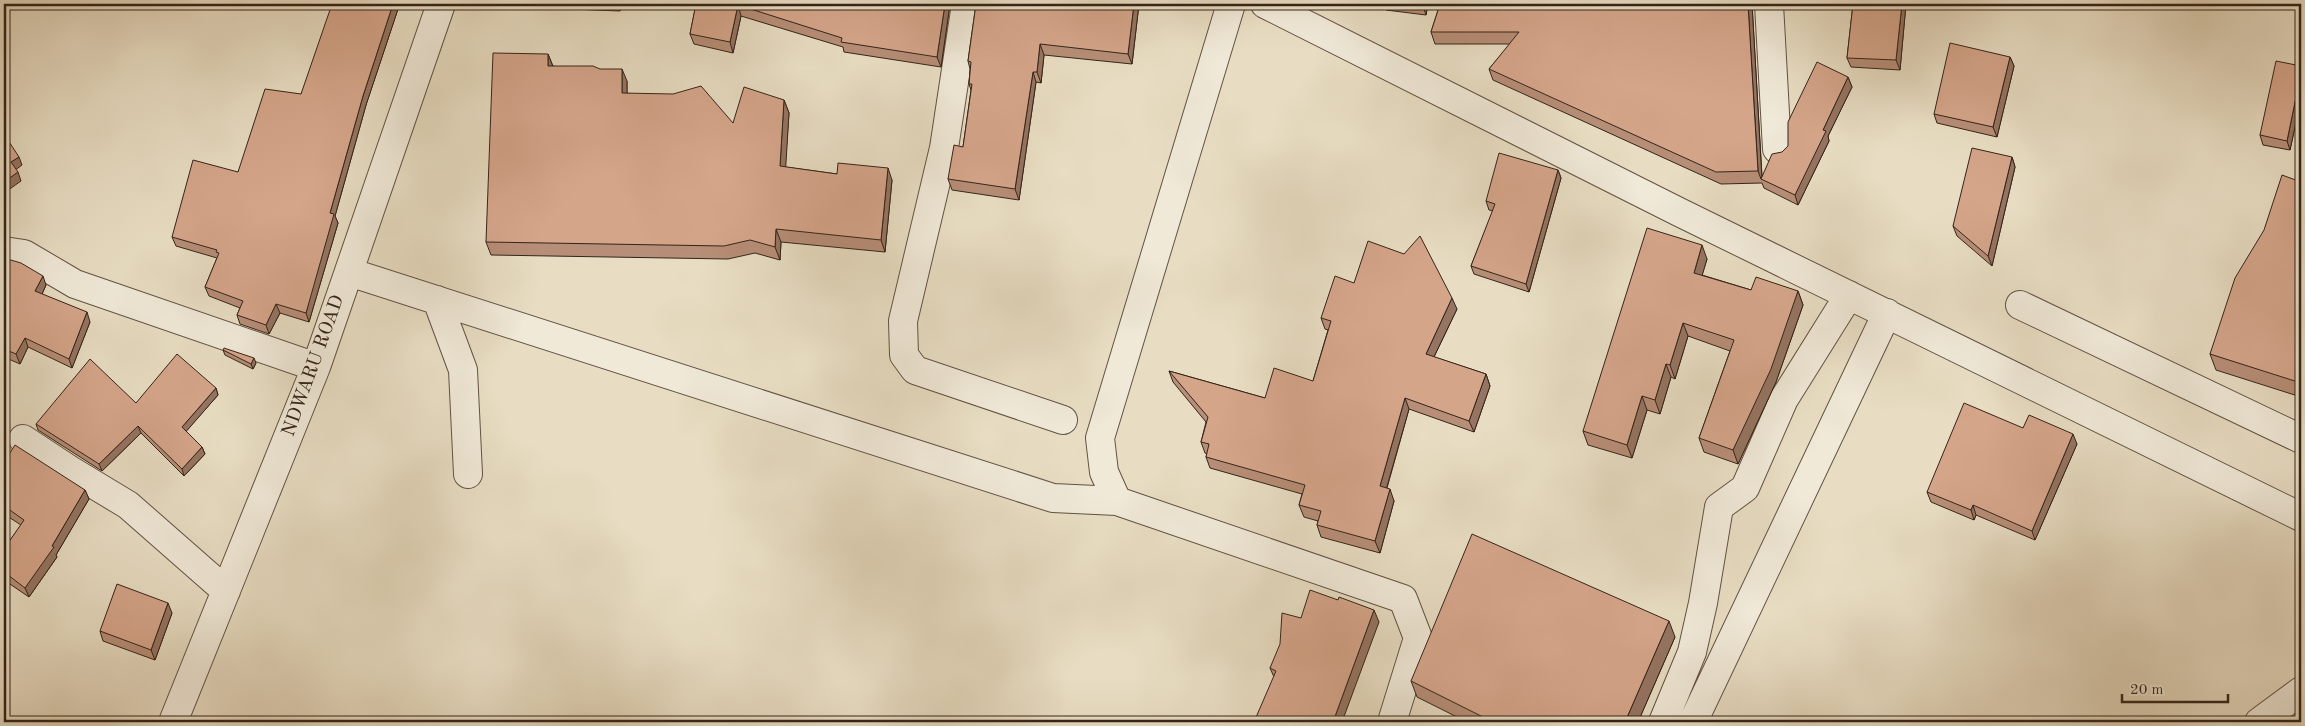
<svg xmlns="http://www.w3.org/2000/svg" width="2305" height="726" viewBox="0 0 2305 726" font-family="'Old Standard TT',serif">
<rect width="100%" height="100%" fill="#e8ddc3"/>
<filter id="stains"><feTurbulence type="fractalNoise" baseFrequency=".004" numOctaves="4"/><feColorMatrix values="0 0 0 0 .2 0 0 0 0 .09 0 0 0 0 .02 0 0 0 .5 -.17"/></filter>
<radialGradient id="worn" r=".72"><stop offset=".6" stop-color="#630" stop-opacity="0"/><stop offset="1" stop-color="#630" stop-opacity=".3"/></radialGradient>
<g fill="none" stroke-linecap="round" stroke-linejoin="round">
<g stroke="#615244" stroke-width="30">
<path id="minor" d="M 966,4 L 944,148 L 903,321 L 904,355 L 915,370 L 1063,420
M 1231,4 L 1100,438 L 1104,472 L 1117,501 L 1403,599 L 1418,638 L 1392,722
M 1265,4 L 1679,212 L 2301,517
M 1769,4 L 1777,149
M 4,251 L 24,254 L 75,284 L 316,367
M 349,272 L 1053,498 L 1117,501
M 437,300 L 463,370 L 468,474
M 2020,305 L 2301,439
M 23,439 L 70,470 L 128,505 L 226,591
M 173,722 L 316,367 L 441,4
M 1663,722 L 1692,652 L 1703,603 L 1719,507 L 1745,488 L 1784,399 L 1849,295
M 1693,722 L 1887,313
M 2259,722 L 2301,691"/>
</g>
<use href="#minor" stroke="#f0e9d8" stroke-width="28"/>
</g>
<path fill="#b78e77" stroke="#34241a" d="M 569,4 L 621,4 L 620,11 L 571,9 Z
M 696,4 L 950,4 L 941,67 L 844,52 L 843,47 L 741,16 L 733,53 L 694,44 L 690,34 Z
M 976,4 L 1139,4 L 1132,64 L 1044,55 L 1041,83 L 1036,82 L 1019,200 L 952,190 L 948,179 L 963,147 L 971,90 L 969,84 L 970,69 L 968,61 Z
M 1384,4 L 1428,4 L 1426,15 L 1386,10 Z
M 1440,4 L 1752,4 L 1762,176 L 1848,77 L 1852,87 L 1828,136 L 1829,141 L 1798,205 L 1764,188 L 1762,183 L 1721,184 L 1493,80 L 1489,69 L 1510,44 L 1435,44 L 1431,32 Z
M 1853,4 L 1906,4 L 1900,70 L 1851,67 L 1847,58 Z
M 2280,4 L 2301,4 L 2301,5 Z
M 399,6 L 366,105 L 335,216 L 338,223 L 309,322 L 280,313 L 269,334 L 240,324 L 237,315 L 240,308 L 209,296 L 205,287 L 217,258 L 176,246 L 172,237 L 238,172 L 301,94 Z
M 548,54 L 553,66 L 627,81 L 627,93 L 733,123 L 784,100 L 789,113 L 785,167 L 837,174 L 892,180 L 885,252 L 781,242 L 780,260 L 755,253 L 728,259 L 491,255 L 486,242 Z
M 2010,57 L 2014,66 L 1997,137 L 1937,123 L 1934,114 Z
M 2301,66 L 2301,99 L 2290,150 L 2263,145 L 2260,135 Z
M 2012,157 L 2015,167 L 1992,266 L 1957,236 L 1953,226 Z
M 1558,170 L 1561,178 L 1529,292 L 1474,274 L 1471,266 L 1493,211 L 1489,210 L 1486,201 Z
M 2301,182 L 2301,397 L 2216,370 L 2210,354 Z
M 4,258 L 46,285 L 42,294 L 90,322 L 72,368 L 28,347 L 20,364 L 4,357 Z
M 1707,259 L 1702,275 L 1751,290 L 1798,291 L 1803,305 L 1776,382 L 1738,464 L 1704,452 L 1699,438 L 1730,351 L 1688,336 L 1675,379 L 1671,377 L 1660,414 L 1647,410 L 1632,458 L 1588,445 L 1583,431 Z
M 1354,283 L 1457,309 L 1434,357 L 1486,374 L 1490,386 L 1474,432 L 1409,409 L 1387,488 L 1394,501 L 1380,553 L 1321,537 L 1317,525 L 1318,521 L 1304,517 L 1299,505 L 1302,494 L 1210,468 L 1206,457 L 1207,454 L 1205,453 L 1201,442 L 1206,422 L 1173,382 L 1169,371 L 1265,398 L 1313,381 L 1328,330 L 1325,329 L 1321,318 Z
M 223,350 L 256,363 L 253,369 L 225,355 Z
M 216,388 L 218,395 L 186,431 L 202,447 L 205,454 L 184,476 L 141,433 L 102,471 L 38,430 L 36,424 L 136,403 Z
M 2023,428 L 2077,444 L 2035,540 L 1976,515 L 1974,520 L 1931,502 L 1927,492 Z
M 4,462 L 85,490 L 89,499 L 56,555 L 57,557 L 29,597 L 4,580 L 4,549 L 21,525 L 4,514 Z
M 1338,600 L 1379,622 L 1274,677 L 1270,668 L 1301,618 Z
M 172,613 L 155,660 L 103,641 L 100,631 Z
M 1675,637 L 1638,722 L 1467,722 L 1417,697 L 1411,681 Z"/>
<path fill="#957461" stroke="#34241a" d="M 393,4 L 398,4 L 399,6 L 366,105 L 335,216 L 338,223 L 309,322 L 306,313 L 330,213 L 363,96 Z
M 618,4 L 621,4 L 620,11 Z
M 945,4 L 950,4 L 941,67 L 937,57 Z
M 1134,4 L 1139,4 L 1132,64 L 1128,54 Z
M 1423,4 L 1428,4 L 1426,15 L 1423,6 Z
M 1748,4 L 1752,4 L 1762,179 L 1761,179 L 1758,171 Z
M 1902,4 L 1906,4 L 1900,70 L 1896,60 Z
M 738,5 L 741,16 L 733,53 L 730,42 Z
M 1040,44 L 1044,55 L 1041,83 L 1037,72 Z
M 548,54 L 553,67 L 548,66 Z
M 2010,57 L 2014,66 L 1997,137 L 1993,127 Z
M 622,69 L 627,81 L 627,106 L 622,93 Z
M 1033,72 L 1036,82 L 1019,200 L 1015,189 Z
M 2301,73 L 2301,99 L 2290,150 L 2287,141 Z
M 1848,77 L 1852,87 L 1828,136 L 1829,141 L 1798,205 L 1795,195 L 1823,130 Z
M 784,100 L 789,113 L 785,179 L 780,166 Z
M 19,157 L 22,165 L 14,171 L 11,162 Z
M 2012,157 L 2015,167 L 1992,266 L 1988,256 Z
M 888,168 L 892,180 L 885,252 L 881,240 Z
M 1558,170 L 1561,178 L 1529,292 L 1526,284 Z
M 18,172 L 21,181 L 4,193 L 4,182 Z
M 776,229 L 781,242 L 780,260 L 775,247 Z
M 1702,245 L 1707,259 L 1699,286 L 1694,273 Z
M 43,276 L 46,285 L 39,301 L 35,291 Z
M 1798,291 L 1803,305 L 1776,382 L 1738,464 L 1733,450 Z
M 1452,298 L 1457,309 L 1430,365 L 1426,354 Z
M 276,304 L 280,313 L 269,334 L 266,325 Z
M 87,312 L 90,322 L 72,368 L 69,359 Z
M 1683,323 L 1688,336 L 1675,379 L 1670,365 Z
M 25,338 L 28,347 L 20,364 L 16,354 Z
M 254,358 L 256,363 L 253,369 L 251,364 Z
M 1666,364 L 1671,377 L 1660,414 L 1655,400 Z
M 1486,374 L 1490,386 L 1474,432 L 1469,421 Z
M 216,388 L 218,395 L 184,434 L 182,427 Z
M 1642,396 L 1647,410 L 1632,458 L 1627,445 Z
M 1405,398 L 1409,409 L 1384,497 L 1380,486 Z
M 138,426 L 141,433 L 102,471 L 99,464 Z
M 2073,434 L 2077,444 L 2035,540 L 2032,531 Z
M 202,447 L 205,454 L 184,476 L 182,469 Z
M 1390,489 L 1394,501 L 1380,553 L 1375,541 Z
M 85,490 L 89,499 L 56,555 L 57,557 L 29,597 L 25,588 L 52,546 Z
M 1973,505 L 1976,515 L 1974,520 L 1971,510 Z
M 168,603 L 172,613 L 155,660 L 151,650 Z
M 1374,610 L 1379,622 L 1342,722 L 1333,722 Z
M 1669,621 L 1675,637 L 1638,722 L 1625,722 Z"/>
<path fill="#d5a58a" stroke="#34241a" d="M 332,4 L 393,4 L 363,96 L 330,213 L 334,214 L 306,313 L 276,304 L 266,325 L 237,315 L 243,301 L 205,287 L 219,253 L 216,252 L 217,250 L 172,237 L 193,160 L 238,172 L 265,89 L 301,94 Z
M 696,4 L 945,4 L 937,57 L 841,42 L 842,38 L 738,5 L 730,42 L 690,34 Z
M 976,4 L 1134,4 L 1128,54 L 1040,44 L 1037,72 L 1033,72 L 1015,189 L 948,179 L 954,145 L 963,147 L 972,84 L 969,84 L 971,62 L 968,61 Z
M 1406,4 L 1423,4 L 1423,6 Z
M 1440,4 L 1748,4 L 1758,171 L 1716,172 L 1489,69 L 1519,32 L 1431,32 Z
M 1853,4 L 1902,4 L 1896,60 L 1847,58 Z
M 1950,43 L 2010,57 L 1993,127 L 1934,114 Z
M 493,53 L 548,54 L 548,66 L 593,66 L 600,69 L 622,69 L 622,93 L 673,94 L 701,86 L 733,123 L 744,87 L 784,100 L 780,166 L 837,174 L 838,163 L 888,168 L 881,240 L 776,229 L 775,247 L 750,240 L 724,246 L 486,242 Z
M 2276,61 L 2301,66 L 2301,73 L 2287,141 L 2260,135 Z
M 1817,62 L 1848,77 L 1823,130 L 1826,131 L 1795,195 L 1761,179 L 1772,154 L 1782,152 L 1788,146 L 1788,122 Z
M 4,134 L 19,157 L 11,162 L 18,172 L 4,182 Z
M 1972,148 L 2012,157 L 1988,256 L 1953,226 Z
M 1499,153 L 1558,170 L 1526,284 L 1471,266 L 1495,204 L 1486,201 Z
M 2282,175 L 2301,182 L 2301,383 L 2210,354 L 2235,278 L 2264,230 Z
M 1647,228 L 1702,245 L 1694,273 L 1751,290 L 1756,277 L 1798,291 L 1771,369 L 1733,450 L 1699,438 L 1734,340 L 1683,323 L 1670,365 L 1666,364 L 1655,400 L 1642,396 L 1627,445 L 1583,431 Z
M 1420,236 L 1452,298 L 1426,354 L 1486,374 L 1469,421 L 1405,398 L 1380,486 L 1390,489 L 1375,541 L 1317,525 L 1321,511 L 1299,505 L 1305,485 L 1206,457 L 1209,444 L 1201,442 L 1208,417 L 1169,371 L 1265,398 L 1274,368 L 1313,381 L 1331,321 L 1321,318 L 1335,276 L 1354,283 L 1368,241 L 1404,254 Z
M 4,258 L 21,263 L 43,276 L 35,291 L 87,312 L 69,359 L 25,338 L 16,354 L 4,349 Z
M 224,348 L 254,358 L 251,364 L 223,350 Z
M 177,354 L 216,388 L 182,427 L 202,447 L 182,469 L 138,426 L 99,464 L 36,424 L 90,359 L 136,403 Z
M 1964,403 L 2023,428 L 2029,415 L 2073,434 L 2032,531 L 1973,505 L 1971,510 L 1927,492 Z
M 15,445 L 85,490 L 52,546 L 54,547 L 25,588 L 4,572 L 4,549 L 24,520 L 4,506 L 4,462 Z
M 1472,534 L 1669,621 L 1625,722 L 1493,722 L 1411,681 Z
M 117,584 L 168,603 L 151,650 L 100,631 Z
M 1310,590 L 1338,600 L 1339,597 L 1374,610 L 1333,722 L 1254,722 L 1276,671 L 1270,668 L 1280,644 L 1282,613 L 1301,618 Z"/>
<g text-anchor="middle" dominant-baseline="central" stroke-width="4" stroke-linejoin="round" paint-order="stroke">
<g font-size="19" fill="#34241a" stroke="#f0e9d8">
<text transform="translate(314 366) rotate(-70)">NDWARU ROAD</text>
</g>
</g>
<rect width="2305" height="726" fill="none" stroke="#e8ddc3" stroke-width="20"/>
<rect x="5" y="5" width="2295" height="716" fill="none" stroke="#34241a" stroke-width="2.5"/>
<rect x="10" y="10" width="2285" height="706" fill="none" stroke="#34241a"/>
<path d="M2122 694v8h106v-8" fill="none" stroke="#34241a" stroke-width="2.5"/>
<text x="2130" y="694" font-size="15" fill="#34241a" stroke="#f0e9d8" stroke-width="4" paint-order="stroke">20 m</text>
<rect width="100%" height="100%" filter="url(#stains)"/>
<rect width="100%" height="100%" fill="url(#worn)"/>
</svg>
